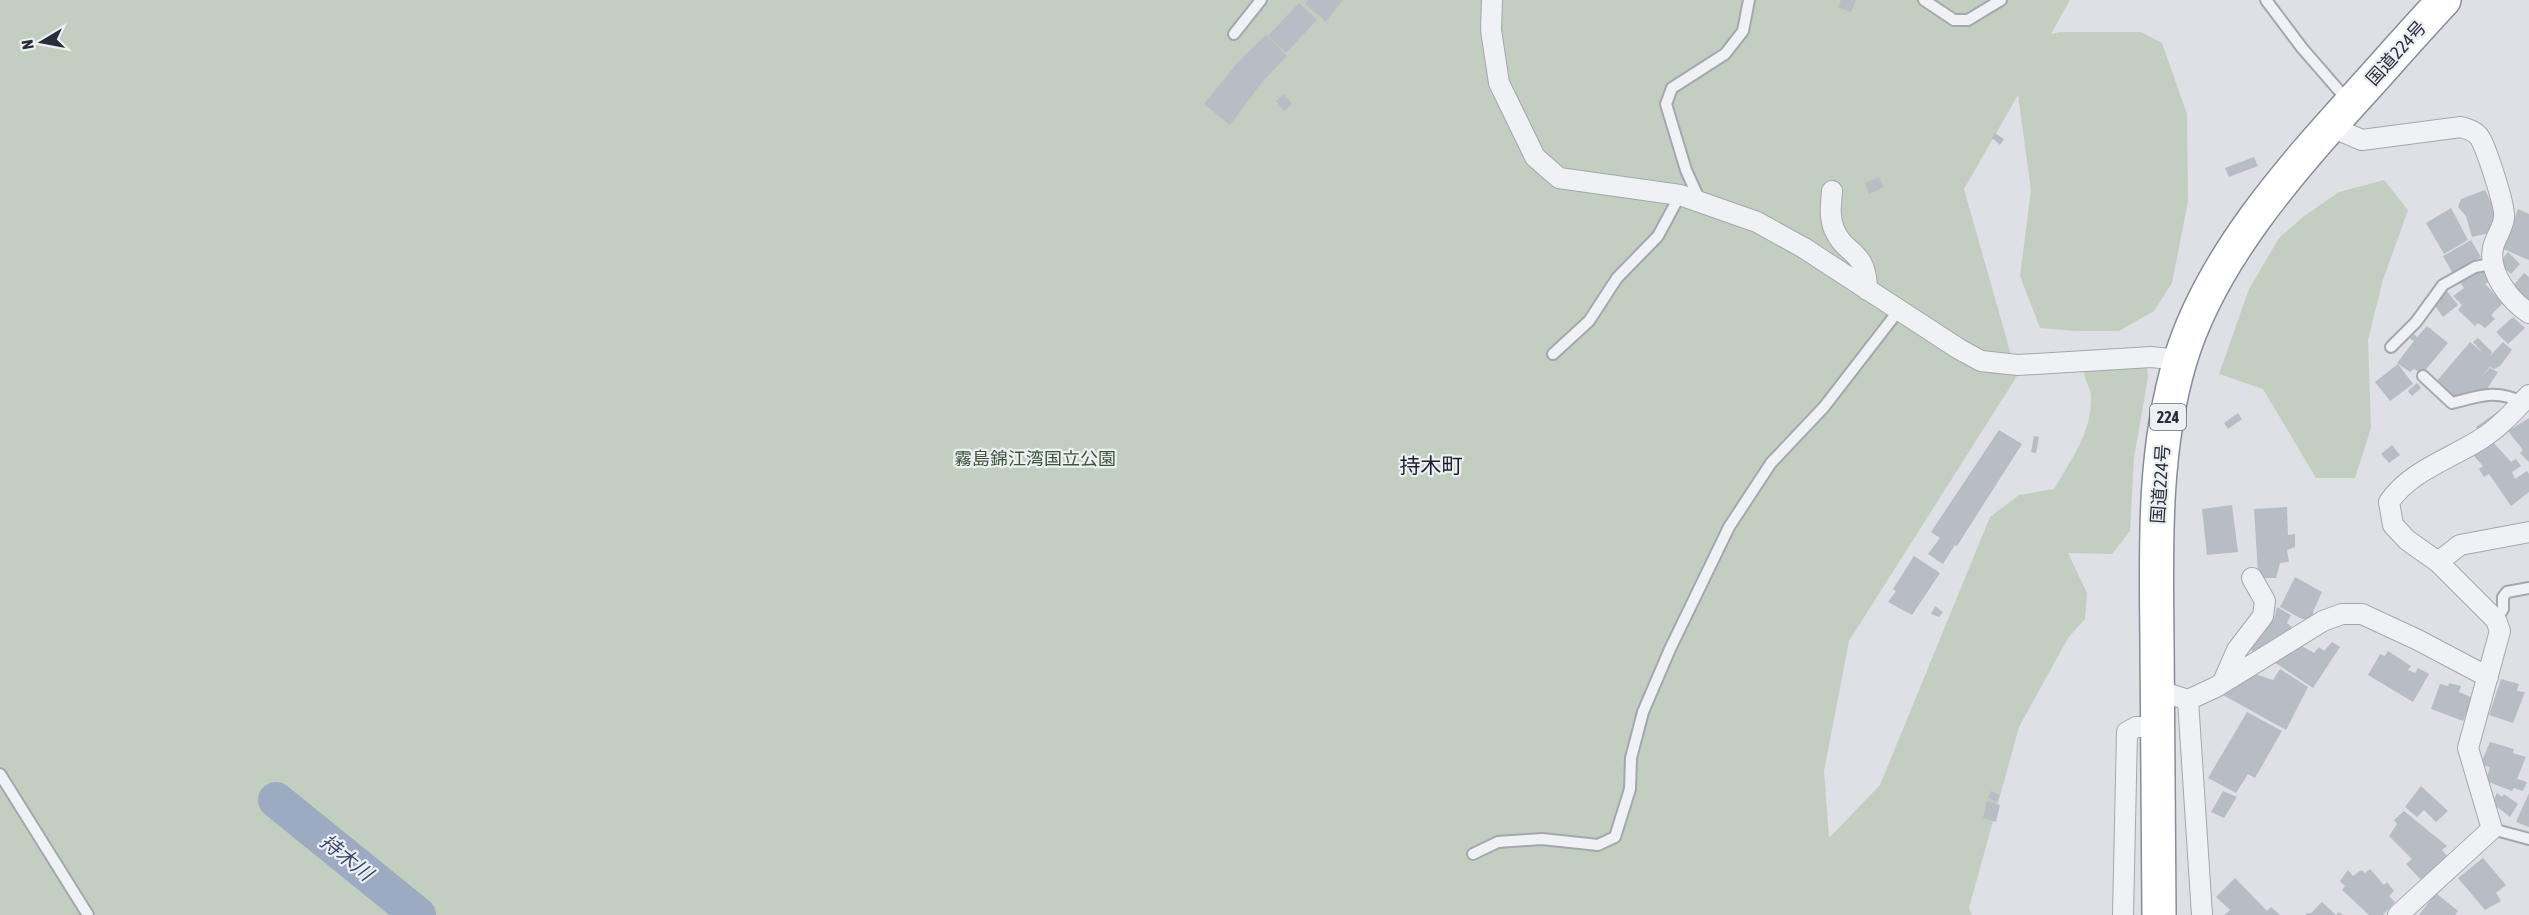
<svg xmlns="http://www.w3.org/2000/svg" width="2529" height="915" viewBox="0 0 2529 915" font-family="'Asap Condensed','Noto Sans JP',sans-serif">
<rect width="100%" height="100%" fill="#dee0e6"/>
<path fill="#c2cec0" d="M 0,0 L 2070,0 L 2051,34 L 2060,32 L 2141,32 L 2162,43 L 2187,114 L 2188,201 L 2172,283 L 2154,311 L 2119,331 L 2075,331 L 2040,328 L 2020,276 L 2031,190 L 2018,95 L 1964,189 L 2017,376 L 1849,641 L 1824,771 L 1829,838 L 1880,785 L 1990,517 L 2019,495 L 2054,489 C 2072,458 2092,433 2091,395 C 2090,386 2084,382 2084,369 L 2147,364 L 2148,377 L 2134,458 L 2130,531 L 2112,554 L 2068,553 L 2087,593 L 2085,619 L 2068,638 L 2019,727 L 1969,908 L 1972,915 L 0,915 Z
M 2384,180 L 2408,210 L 2383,280 L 2368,340 L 2371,428 L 2355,478 L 2316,478 L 2263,389 L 2219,374 L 2249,289 L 2279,238 L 2303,217 L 2339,192 Z"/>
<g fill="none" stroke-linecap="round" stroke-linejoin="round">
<path stroke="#9caac2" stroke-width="36" d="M 276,800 L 418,915"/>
</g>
<path fill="#b8bcc5" d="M 1308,0 L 1343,0 L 1326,22 L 1305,4 Z
M 1841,0 L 1856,0 L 1851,12 L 1838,7 Z
M 1299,3 L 1317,20 L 1286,53 L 1268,36 Z
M 1266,35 L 1287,56 L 1263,81 L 1230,125 L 1204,104 L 1238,62 Z
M 1284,94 L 1292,104 L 1284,111 L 1276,101 Z
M 1995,133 L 2004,139 L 2000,145 L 1992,138 Z
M 2254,157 L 2258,166 L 2229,177 L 2225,168 Z
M 1879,177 L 1884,187 L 1869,194 L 1865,183 Z
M 2485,190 L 2494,208 L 2494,222 L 2489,233 L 2472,237 L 2466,216 L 2458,207 L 2461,199 Z
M 2451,208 L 2468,240 L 2444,254 L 2426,223 Z
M 2518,209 L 2529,214 L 2529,260 L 2503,249 Z
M 2471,240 L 2481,257 L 2453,274 L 2443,256 Z
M 2508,252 L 2520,264 L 2511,274 L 2499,263 Z
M 2481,269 L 2491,280 L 2485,284 L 2503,303 L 2491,315 L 2495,319 L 2485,328 L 2478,323 L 2475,326 L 2458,310 L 2462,305 L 2453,296 L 2464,288 L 2459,281 Z
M 2524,273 L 2529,277 L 2529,302 L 2512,287 Z
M 2447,291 L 2458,305 L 2443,317 L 2433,303 Z
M 2513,317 L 2525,328 L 2508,344 L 2496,332 Z
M 2427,326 L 2448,343 L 2422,374 L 2414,369 L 2410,372 L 2397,363 L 2414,341 L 2410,339 L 2414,334 L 2417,337 Z
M 2478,338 L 2492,352 L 2490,356 L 2503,342 L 2512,350 L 2500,366 L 2494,369 L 2490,367 L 2481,377 L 2490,368 L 2498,372 L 2487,389 L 2455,400 L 2436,382 L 2470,342 L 2483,353 L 2473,342 Z
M 2398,364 L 2413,384 L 2390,401 L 2375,382 Z
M 2417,383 L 2421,388 L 2412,396 L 2408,391 Z
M 2504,407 L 2509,413 L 2481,434 L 2476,427 Z
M 2238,413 L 2242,419 L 2228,429 L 2224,423 Z
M 2529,418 L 2529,462 L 2520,453 L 2523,450 L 2508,431 Z
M 1999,430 L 2022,444 L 1957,546 L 1955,545 L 1943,564 L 1928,554 L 1940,538 L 1931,532 Z
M 2034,436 L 2039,437 L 2036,453 L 2031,452 Z
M 2492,441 L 2511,462 L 2516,459 L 2521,466 L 2512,472 L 2515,479 L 2527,471 L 2529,474 L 2529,492 L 2511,506 L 2489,474 L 2484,477 L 2479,469 L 2483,466 L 2473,455 Z
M 2392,445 L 2400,455 L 2389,463 L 2381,454 Z
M 2232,505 L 2238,552 L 2207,555 L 2202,509 Z
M 2287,507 L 2288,535 L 2295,534 L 2295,547 L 2287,550 L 2289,562 L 2280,563 L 2276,578 L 2262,578 L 2258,573 L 2254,509 Z
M 1914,556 L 1940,573 L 1912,615 L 1888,602 L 1896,591 L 1893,589 Z
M 2295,577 L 2322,592 L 2313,612 L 2314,617 L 2312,620 L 2302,619 L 2280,607 Z
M 1935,606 L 1943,612 L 1939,617 L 1931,614 Z
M 2277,607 L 2291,615 L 2287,623 L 2292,627 L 2286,635 L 2255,654 L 2248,647 L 2274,619 Z
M 2332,642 L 2340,647 L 2313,688 L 2274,662 L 2300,645 L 2314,653 L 2319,647 L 2324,651 Z
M 2388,651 L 2411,666 L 2408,670 L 2415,673 L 2418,668 L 2429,674 L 2413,702 L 2368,675 L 2380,654 L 2385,656 Z
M 2280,669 L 2308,687 L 2286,730 L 2223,695 L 2255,674 L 2273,680 Z
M 2501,679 L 2519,684 L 2517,691 L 2525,692 L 2513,723 L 2489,715 Z
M 2449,683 L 2461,686 L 2459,692 L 2473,698 L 2463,721 L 2431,709 L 2440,684 L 2448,686 Z
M 2247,712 L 2282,731 L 2255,778 L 2248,774 L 2236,793 L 2208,778 Z
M 2490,742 L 2514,749 L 2513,753 L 2526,757 L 2517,779 L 2527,782 L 2523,791 L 2514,788 L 2512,791 L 2486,781 L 2490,767 L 2480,765 Z
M 2421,786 L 2448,811 L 2436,822 L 2424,810 L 2417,817 L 2405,807 Z
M 1991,791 L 1999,795 L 1997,802 L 1988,798 Z
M 2223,791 L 2237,797 L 2224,818 L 2211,812 Z
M 2497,793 L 2502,797 L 2504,794 L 2518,804 L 2510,817 L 2492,803 Z
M 2529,793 L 2529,827 L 2516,822 Z
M 1987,801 L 2000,805 L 1996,822 L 1983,818 Z
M 2404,811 L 2447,846 L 2442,850 L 2449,858 L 2423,882 L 2406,864 L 2412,859 L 2389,836 L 2397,824 L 2394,820 Z
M 2483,858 L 2506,885 L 2496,893 L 2501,901 L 2485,910 L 2458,878 Z
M 2370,869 L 2384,885 L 2387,882 L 2394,891 L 2389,896 L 2395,902 L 2383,915 L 2369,915 L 2342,890 L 2345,886 L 2340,881 L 2348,870 L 2353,876 L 2361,870 L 2365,873 Z
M 2235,878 L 2267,911 L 2271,907 L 2280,915 L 2224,915 L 2230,910 L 2216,897 Z
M 2436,893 L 2458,911 L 2455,915 L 2419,915 Z
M 2322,902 L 2336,915 L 2339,912 L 2343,915 L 2305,915 L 2307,913 L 2311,913 Z"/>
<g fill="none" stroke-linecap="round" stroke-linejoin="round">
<g stroke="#a4a7af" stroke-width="14">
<path id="service" d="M 1924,0 L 1954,20 L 1968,20 L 2001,0
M 2266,0 L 2302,48 L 2348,101
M 1234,34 L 1261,0
M 1700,201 L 1686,170 L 1666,104 L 1672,88 L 1725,54 L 1743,31 L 1749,0
M 2391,347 L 2416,322 L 2443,285 L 2475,267 L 2491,264
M 1553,354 L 1589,321 L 1617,278 L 1658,236 L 1680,195
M 2423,376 L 2452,403 C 2480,396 2495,389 2522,402
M 2496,620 L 2503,609 L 2503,597 L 2507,592 L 2529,588
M 0,774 L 88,915
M 2492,829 L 2529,839
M 1473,854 L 1498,842 L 1542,839 L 1598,845 L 1615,837 L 1630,789 L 1631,758 L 1643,712 L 1670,649 L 1729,527 L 1771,463 L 1824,407 L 1899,310"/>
</g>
<g stroke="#a4a7af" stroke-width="22">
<path id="minor" d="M 1492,0 L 1491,30 L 1499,83 L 1535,157 L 1559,178 L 1680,195 L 1757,222 L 1804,248 L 1959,349 L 1981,361 L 2018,365 L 2151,357 L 2180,360
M 2329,126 L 2362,140 L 2461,127 C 2468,129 2476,131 2480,138 C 2486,148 2506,207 2504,218 C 2503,228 2495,238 2493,248 C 2488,272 2509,300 2529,313
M 1832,191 C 1831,204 1829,217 1834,229 C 1845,256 1867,249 1867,290
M 2438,562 L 2460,545 L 2529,532
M 2223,682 L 2237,650 L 2263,616 L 2265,601 L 2252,578
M 2157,690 L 2188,700 L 2202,915
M 2188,700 L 2216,687 L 2323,621 L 2342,614 L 2362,614 L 2418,640 L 2488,677
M 2123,915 L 2127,732 L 2136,727 L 2158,727
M 2398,915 L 2492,829 L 2468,748 L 2500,631 L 2496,620 L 2438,562 L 2407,540 L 2393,525 L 2389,502 C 2410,471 2450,459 2481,439 C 2500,427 2514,411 2529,395"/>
</g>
<g stroke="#878c9a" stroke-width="36">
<path id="trunk" d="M 2159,915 C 2158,824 2158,733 2157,642 C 2156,548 2153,451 2180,361 C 2210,260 2290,170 2359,94 C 2387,63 2415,31 2444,0"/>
</g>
<use href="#service" stroke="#f0f1f4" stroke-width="10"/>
<use href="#minor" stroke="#f0f1f4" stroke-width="20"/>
<use href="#trunk" stroke="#fff" stroke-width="33"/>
</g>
<g text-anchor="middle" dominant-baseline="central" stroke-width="4.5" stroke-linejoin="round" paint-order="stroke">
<rect fill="#edeff3" stroke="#646772" stroke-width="1.5" x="2150" y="404" width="36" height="26" rx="4.5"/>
<g font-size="16" font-weight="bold" fill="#292d3a">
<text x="2168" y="417">224</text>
</g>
<g font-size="18" fill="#292d3a" stroke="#edeff3">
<text transform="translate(2396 53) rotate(-48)">国道224号</text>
<text transform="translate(2160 484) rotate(-86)">国道224号</text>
</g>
<g font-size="18" fill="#3a5537" stroke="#edeff3">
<text x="1035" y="458">霧島錦江湾国立公園</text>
</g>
<g font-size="20" font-style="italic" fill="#37486a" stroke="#edeff3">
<text transform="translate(347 857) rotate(39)">持木川</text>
</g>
<g font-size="21" fill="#1b1e2b" stroke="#edeff3">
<text x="1431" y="465">持木町</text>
</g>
</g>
<g transform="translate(42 42) rotate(260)" stroke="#edeff3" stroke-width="4.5" paint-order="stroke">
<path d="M0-4.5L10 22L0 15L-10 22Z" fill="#292d3a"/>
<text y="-9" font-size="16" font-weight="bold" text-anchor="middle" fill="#292d3a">N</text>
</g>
</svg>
